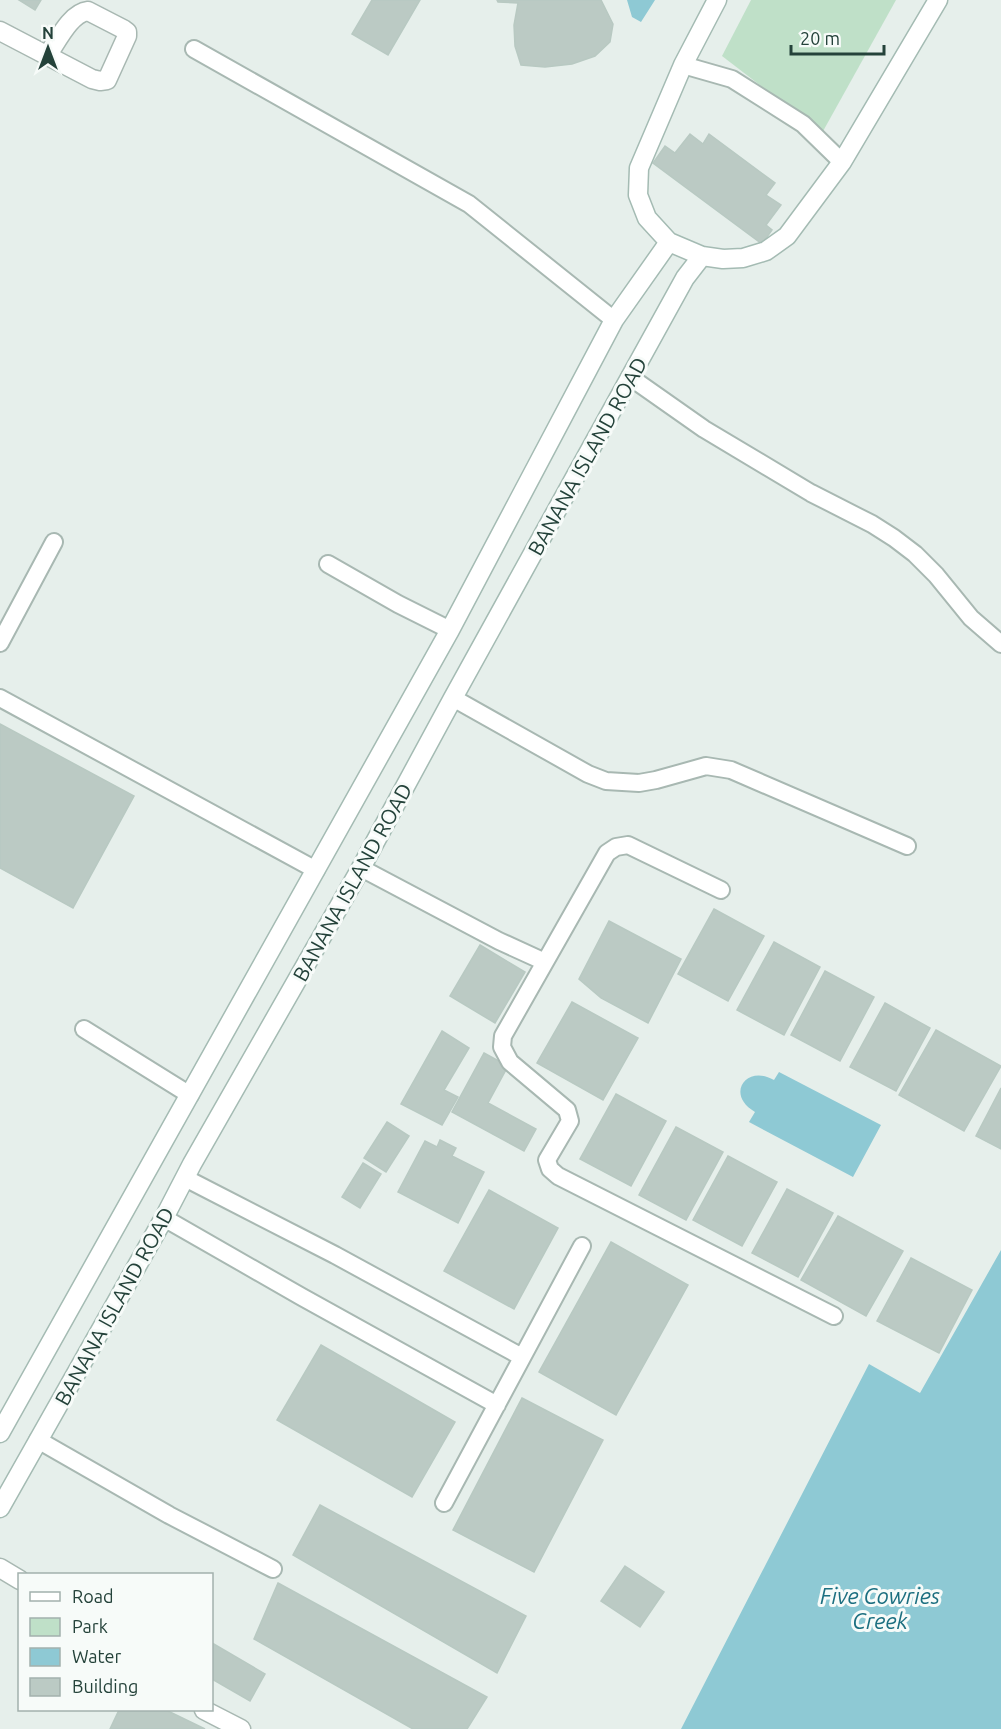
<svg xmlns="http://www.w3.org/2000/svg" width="1001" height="1729" viewBox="0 0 1001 1729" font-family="Ubuntu,sans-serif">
<rect width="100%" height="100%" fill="#e6efeb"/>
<path fill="#bfe0c8" d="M 751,0 L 896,0 L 822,133 L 722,56 Z"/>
<path fill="#8ec9d4" d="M 627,0 L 655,0 L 641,22 L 632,17 Z
M 779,1072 L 881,1125 L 853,1177 L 749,1122 L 755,1112 C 725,1095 746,1064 774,1080 Z
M 1001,1250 L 1001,1729 L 681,1729 L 869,1364 L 920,1393 Z"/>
<path fill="#bbcac4" stroke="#b8c9c2" stroke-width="1.5" d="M 19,0 L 41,0 L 35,10 Z
M 372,0 L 420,0 L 388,55 L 352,34 Z
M 497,0 L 601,0 L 613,24 L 610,42 L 595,56 L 572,64 L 545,67 L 521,65 L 515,46 L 514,25 L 518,3 L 498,2 Z
M 690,134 L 703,144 L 709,134 L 775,183 L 766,195 L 781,205 L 766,225 L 772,230 L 762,244 L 653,163 L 665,146 L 675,153 Z
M 0,724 L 134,796 L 73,908 L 0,868 Z
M 714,909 L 764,936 L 728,1001 L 678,974 Z
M 609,921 L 681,959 L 648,1023 L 601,998 L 579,979 Z
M 774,942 L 820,967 L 784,1035 L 737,1010 Z
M 480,945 L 525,972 L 495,1023 L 450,996 Z
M 825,971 L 874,997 L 840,1061 L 791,1035 Z
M 572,1002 L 638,1038 L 603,1100 L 537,1063 Z
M 885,1003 L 930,1028 L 896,1091 L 850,1067 Z
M 936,1030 L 1001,1066 L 964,1131 L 899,1095 Z
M 442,1031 L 469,1048 L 444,1090 L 458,1097 L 442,1125 L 401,1104 Z
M 484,1053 L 508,1066 L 488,1103 L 536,1129 L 524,1151 L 452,1112 Z
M 1001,1088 L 1001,1149 L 976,1136 Z
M 616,1094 L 666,1121 L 631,1186 L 580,1159 Z
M 387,1122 L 409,1136 L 386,1172 L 364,1158 Z
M 676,1127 L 723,1152 L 686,1220 L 639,1195 Z
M 440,1140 L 456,1148 L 452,1156 L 484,1172 L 458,1223 L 398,1192 L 425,1141 L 437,1147 Z
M 728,1156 L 777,1182 L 742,1246 L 693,1220 Z
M 363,1163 L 381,1174 L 360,1208 L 342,1197 Z
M 787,1189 L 833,1213 L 798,1277 L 752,1253 Z
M 489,1190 L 558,1228 L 514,1309 L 444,1271 Z
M 838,1216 L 903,1251 L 866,1316 L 801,1280 Z
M 611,1242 L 688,1285 L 616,1415 L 539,1372 Z
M 911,1258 L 972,1290 L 939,1353 L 877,1321 Z
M 321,1345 L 455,1422 L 412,1497 L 277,1420 Z
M 522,1398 L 603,1440 L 534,1572 L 453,1530 Z
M 320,1505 L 526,1616 L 497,1673 L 293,1555 Z
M 625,1566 L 664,1592 L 640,1627 L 601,1601 Z
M 278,1583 L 487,1697 L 467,1729 L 413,1729 L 254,1639 Z
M 212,1643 L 265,1674 L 250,1701 L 212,1679 Z
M 119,1710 L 166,1710 L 205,1729 L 110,1729 Z"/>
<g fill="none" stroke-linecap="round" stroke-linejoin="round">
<g stroke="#a8b8b2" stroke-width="20">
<path id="lane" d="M 194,49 L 469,204 L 614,320
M 683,65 L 732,79 L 803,124 L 842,162
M 630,377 L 704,429 L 811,493 L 872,524 L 894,538 L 915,554 L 936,575 L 971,618 L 1001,644
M 328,564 L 398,604 L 450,630
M 0,643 L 54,542
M 0,698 L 316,870
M 453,698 L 588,774 L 606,781 L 639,783 L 656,780 L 706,766 L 731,770 L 907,846
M 361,868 L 499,941 L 545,962
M 721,890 L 628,845 L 616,847 L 607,853 L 503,1036 L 502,1047 L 510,1062 L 567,1110 L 570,1121 L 547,1160 L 550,1169 L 558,1176 L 834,1316
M 84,1029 L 190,1095
M 185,1178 L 335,1255 L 522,1357
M 164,1218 L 302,1297 L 497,1405
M 38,1440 L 169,1515 L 273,1569
M 444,1503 L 582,1246"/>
</g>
<g stroke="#a8b8b2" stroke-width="21">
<path id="street" d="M 0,31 L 92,79 L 100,81 L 107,80 L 127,36 L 127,32 L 123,29 L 88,11 C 70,13 57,42 47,56
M 0,1568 L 20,1580
M 204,1710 L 241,1729"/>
</g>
<g stroke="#a4bbb3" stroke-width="21">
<path id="secondary" d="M 717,0 L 683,65 L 639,168 L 638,195 L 647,218 L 669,242 L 702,256 L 723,259 L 743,258 L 766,251 L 787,236 L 842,162 L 938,0
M 0,1433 L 450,630 L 614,320 L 669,242
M 0,1508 L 164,1218 L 192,1164 L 361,868 L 453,698 L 685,278 L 702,256"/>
</g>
<use href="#lane" stroke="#fff" stroke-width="16"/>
<use href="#street" stroke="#fff" stroke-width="18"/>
<use href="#secondary" stroke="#fff" stroke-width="18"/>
</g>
<g text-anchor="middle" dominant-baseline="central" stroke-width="6" stroke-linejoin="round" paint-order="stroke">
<g font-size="21" fill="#24423a" stroke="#f7fbf9">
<text transform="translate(587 456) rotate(-61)">BANANA ISLAND ROAD</text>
<text transform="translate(352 882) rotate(-61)">BANANA ISLAND ROAD</text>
<text transform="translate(114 1306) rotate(-61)">BANANA ISLAND ROAD</text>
</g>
<g font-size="22" font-style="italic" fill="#1c6f80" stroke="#f7fbf9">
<text x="880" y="1595">Five Cowries<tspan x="880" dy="25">Creek</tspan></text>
</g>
</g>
<rect x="18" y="1573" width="195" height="138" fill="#f7fbf9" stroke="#a3b1ad" stroke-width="1.5"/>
<rect x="30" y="1592" width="30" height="9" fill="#ffffff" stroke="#a3b1ad" stroke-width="1.5"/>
<text x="72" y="1603" font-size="18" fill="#24423a">Road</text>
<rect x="30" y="1618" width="30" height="18" fill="#bfe0c8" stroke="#a3b1ad" stroke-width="1.5"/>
<text x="72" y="1633" font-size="18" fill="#24423a">Park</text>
<rect x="30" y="1648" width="30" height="18" fill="#8ec9d4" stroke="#a3b1ad" stroke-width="1.5"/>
<text x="72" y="1663" font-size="18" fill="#24423a">Water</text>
<rect x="30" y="1678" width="30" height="18" fill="#bbcac4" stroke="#a3b1ad" stroke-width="1.5"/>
<text x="72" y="1693" font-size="18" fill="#24423a">Building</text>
<g transform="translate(48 48)" stroke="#f7fbf9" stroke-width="4.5" paint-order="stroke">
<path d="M0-4.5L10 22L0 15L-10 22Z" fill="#24423a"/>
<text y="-9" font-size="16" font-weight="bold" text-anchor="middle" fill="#24423a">N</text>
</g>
<path d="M791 45v9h93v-9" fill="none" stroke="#24423a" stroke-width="3"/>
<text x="800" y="45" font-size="18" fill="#24423a" stroke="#f7fbf9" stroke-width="4.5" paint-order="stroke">20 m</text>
</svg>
